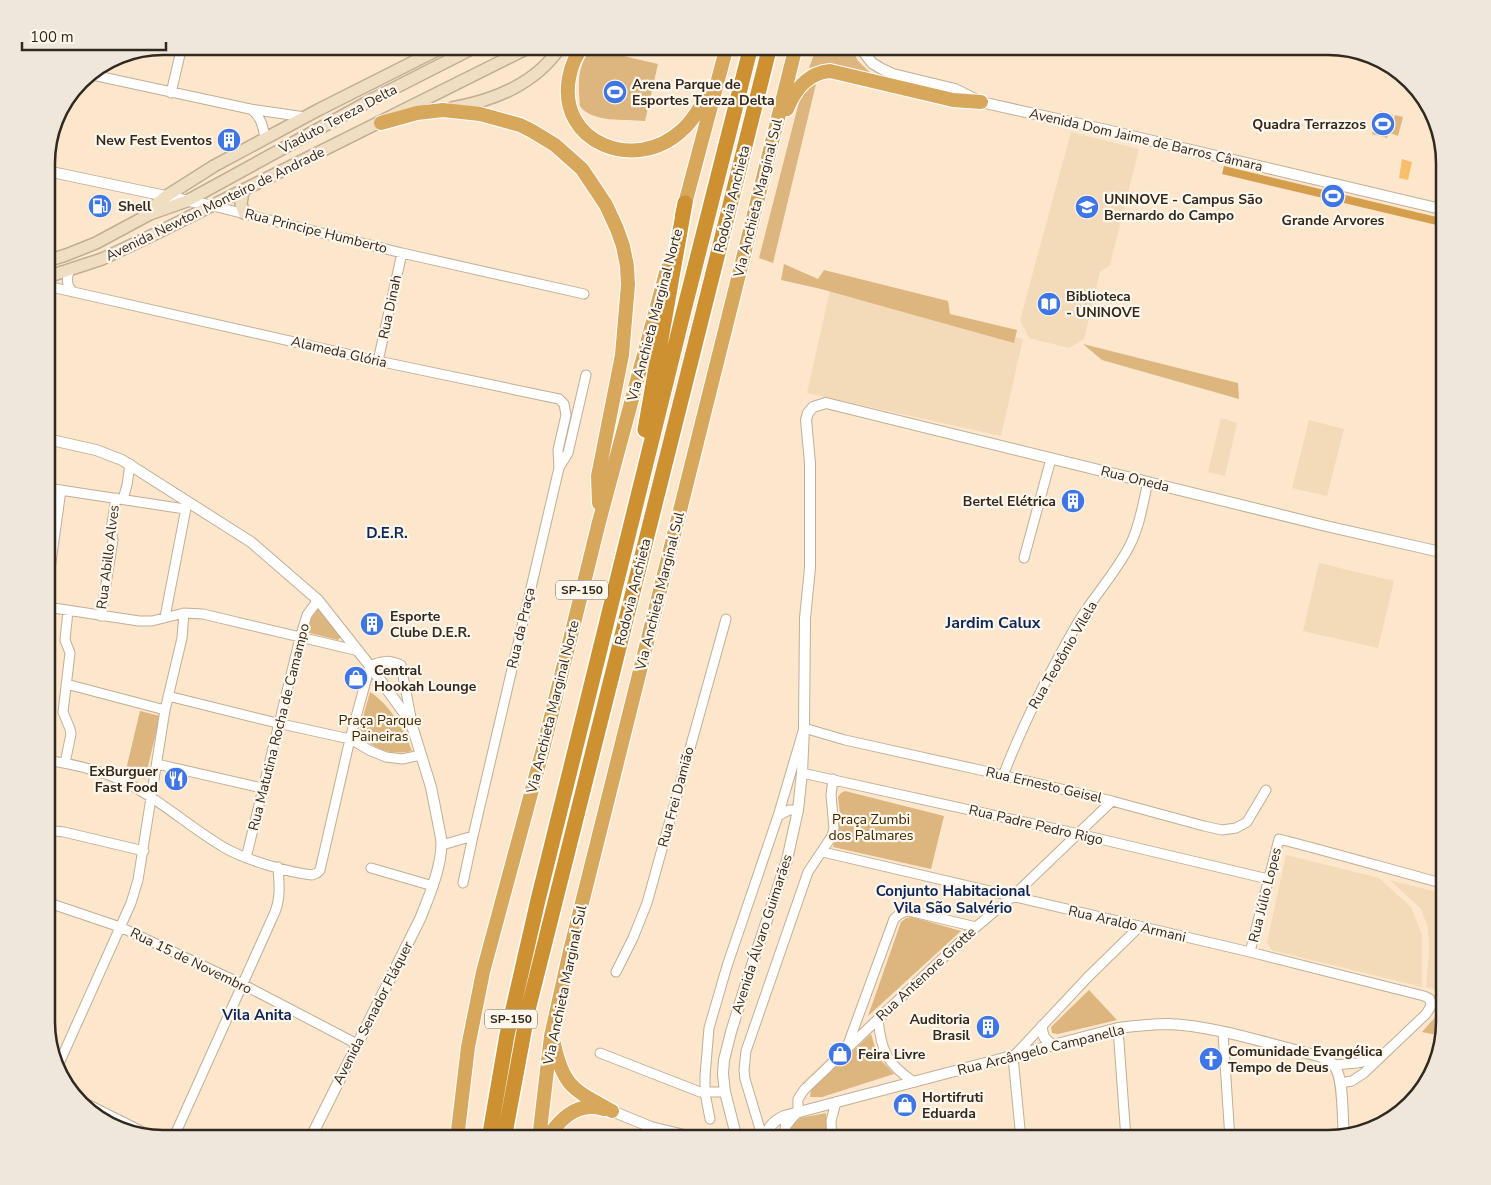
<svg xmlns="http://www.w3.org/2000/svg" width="1491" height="1185" viewBox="0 0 1491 1185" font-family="'Nunito Sans',sans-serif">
<rect width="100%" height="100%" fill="#fce7cd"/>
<path fill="#f3dab9" d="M 1071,132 L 1139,149 L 1110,265 L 1100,272 L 1084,339 L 1069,348 L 1029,338 L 1020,320 Z
M 830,290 L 1023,339 L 1001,436 L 807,393 Z
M 1221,418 L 1237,423 L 1225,476 L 1208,472 Z
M 1309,420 L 1344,429 L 1327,496 L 1292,488 Z
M 1319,563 L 1394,581 L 1378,648 L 1303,631 Z
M 1286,855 L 1379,878 L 1411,907 L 1422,935 L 1422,987 L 1271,950 L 1267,942 Z
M 1390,880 L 1445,894 L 1445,996 L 1442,992 L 1426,987 L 1429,951 L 1428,928 L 1421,909 Z
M 890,1001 L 898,1010 L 808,1090 L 801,1083 Z"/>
<path fill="#ddb57e" d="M 594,46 L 602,51 L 658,64 L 645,121 C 625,119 592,123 580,106 C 578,84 577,62 594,46 Z
M 817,46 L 850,46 L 858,61 L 874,76 L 835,65 L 824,65 L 809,68 Z
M 816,84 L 773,263 L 759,258 L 802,90 Z
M 1380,111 L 1393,115 L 1387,138 L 1372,134 Z
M 1395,115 L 1403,117 L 1398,136 L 1390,133 Z
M 784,264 L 818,279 L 824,270 L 948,301 L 950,314 L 1017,330 L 1014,343 L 821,289 L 781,280 Z
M 1083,344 L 1238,383 L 1239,399 L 1102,360 Z
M 316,605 L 342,636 L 338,640 L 306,632 L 309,620 Z
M 370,692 C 390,705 404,729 412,751 C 388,756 377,749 358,735 Z
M 140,711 L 160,716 L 145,779 L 125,774 Z
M 845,791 L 944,816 L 931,869 L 833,847 L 840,813 L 838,797 L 841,793 Z
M 912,917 L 961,931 L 868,1016 L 901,922 L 906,918 Z
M 1089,990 L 1117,1020 L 1058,1034 L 1052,1033 L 1051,1027 Z
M 1445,1006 L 1445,1023 L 1442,1036 L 1422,1032 Z
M 871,1034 L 878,1057 L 894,1074 L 822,1097 L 810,1097 L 811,1090 Z
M 826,1113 L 827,1139 L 789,1139 L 789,1127 L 800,1118 Z"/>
<path fill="#d59e4c" d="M 1224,166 L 1445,219 L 1445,227 L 1222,174 Z"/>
<path fill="#f7be6d" d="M 1402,159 L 1412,162 L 1408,180 L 1399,178 Z"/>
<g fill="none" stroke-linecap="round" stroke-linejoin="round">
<g stroke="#c1ae95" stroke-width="11">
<path id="minor" d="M 88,74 L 250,109 L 305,117
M 171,93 L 182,46
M 251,109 C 261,117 263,126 265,138
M 213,206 L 402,253 L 584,294
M 70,270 C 66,278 66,285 73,292
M 47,286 L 378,361 L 559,399 L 564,404 L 566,415 L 558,450 L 559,468
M 378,361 L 402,253
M 47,488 L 185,509
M 123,499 L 127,485 L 130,464
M 1024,558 L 1051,459
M 47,591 L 61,490
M 47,607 L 139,621 L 152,621 L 184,613 L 203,614 L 359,651
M 101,616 L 113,540 L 111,530 L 116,498
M 165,617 L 187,503
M 66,684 L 165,710
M 168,696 L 277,723 L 350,739 L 371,751 L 386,757 L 402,759 L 421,755
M 46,760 C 67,763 89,768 109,775 C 151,791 187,826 225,848 C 246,860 287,872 312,875 L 317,873 L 320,870 L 350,739 L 370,666 C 382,660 389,660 401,665 L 412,723
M 65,763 L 71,734 L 70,729 L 63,712 L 70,653 L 65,640 L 68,611
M 157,764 L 262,788
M 802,773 L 1079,834 L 1268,879
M 1003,776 C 1023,723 1049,673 1077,624 C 1093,597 1116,573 1130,545 C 1140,526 1143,502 1148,482
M 778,816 L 789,810 L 798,810
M 46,830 L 64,832 L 144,851
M 442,845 L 473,836
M 823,852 L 1250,952 L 1424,996 L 1430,999 L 1431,1006 L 1426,1014 L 1364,1073 L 1352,1081 L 1340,1083
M 246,858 L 300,638 L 307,615 L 318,600
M 371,868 L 433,886
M 463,883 L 473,836 L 559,468 L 568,453 L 586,375
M 46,902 L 120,927 L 242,984 L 357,1044
M 1250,952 L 1279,839 C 1334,853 1389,869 1445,884
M 616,972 L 633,938 L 647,903 L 726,619
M 878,1019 C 881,1051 887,1064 914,1082
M 1118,1028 L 1126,1139
M 1223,1033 L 1230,1139
M 847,1047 L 894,919 C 899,914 902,912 909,911 L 976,927
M 600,1053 L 700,1092 L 725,1092
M 1334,1065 L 1357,1063 L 1379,1058
M 57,1068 L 131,903 L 138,880 L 165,710 L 182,638 L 184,613
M 77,1099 L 153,1137
M 798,1113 L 798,1099 L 804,1090 L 878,1019 L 976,927 L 1012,897 L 1112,801
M 710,1119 L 705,1093 L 705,1076 L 709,1028 L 727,966 L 778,816 L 804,728 L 845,740 L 980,770 L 1112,801 L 1204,826 L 1222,830 L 1236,828 L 1247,822 L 1266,790
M 173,1139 L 275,912 C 281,897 279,883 278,867
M 763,1139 L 745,1079 L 744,1070 L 746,1051 L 808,872 L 832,836 L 834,828 L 831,795 L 833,779
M 832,1139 L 831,1121 L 836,1102
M 1021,1139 L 1013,1057 L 1087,978 L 1139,927"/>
</g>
<g stroke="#c1ae95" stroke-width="12">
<path id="tertiary" d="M 859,46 L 872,63 L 882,69 L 893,74 L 955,89 L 981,102 L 1102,129 L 1445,210
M 47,171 L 213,206
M 47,439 L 96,450 L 122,460 L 251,542 L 318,600 L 370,666 L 407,717 L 413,729 L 431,787 L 441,838 C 444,861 429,897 420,919 L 310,1139
M 1042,1026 C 1042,1037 1045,1040 1055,1046
M 612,1111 L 651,1127 L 701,1139
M 737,1139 L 725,1092 L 723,1074 L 724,1060 L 731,1032 L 749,974 L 787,860 L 798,810 L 802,773 L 804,728 L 805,618 L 810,568 L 810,463 L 806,420 L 808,413 L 813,407 L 826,403 L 1326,526 L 1445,553
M 766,1139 C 767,1127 774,1121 784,1116 L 1118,1028 C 1135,1026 1151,1024 1168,1024 C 1217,1026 1271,1045 1319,1056 C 1325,1059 1332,1061 1335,1067 C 1344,1080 1342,1119 1344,1135
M 784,1139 L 786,1125 L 795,1114"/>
</g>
<g stroke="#c1ae95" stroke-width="14">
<path id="secondary" d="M 452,108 C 495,100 536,84 561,46
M 243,191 L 241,204 L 244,213
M 150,214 L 152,208 L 165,197 L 214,166 L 318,110 L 445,46
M 47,261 L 66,255 L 96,243 L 150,214 L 187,201 L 373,99 L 477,46
M 47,277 L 102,259 L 157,233 L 532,46"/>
</g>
<g stroke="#fff" stroke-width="16">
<path id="trunk" d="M 583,46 C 576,55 571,66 569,78 C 557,143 635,173 681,131 C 695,119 703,102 711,87
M 787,109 C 795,90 807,73 830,71 L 953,100 L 981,102
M 381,123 L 417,113 L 443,110 L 480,114 L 520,125 L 532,131 L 555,145 L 582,169 L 606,205 L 617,229 L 623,246 L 627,266 L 628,285 L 622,355 L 598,476 L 599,503
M 682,215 L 727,46
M 554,1044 C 564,1089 575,1090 612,1111
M 457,1139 L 468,1047 L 483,972 L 543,749 L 599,522 L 667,269
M 539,1139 L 551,1036 L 570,951 L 796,46
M 547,1139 C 560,1118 578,1101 604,1109"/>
</g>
<g stroke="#fff" stroke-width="18">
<path id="motorway" d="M 645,430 L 685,203
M 489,1139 L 507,1035 L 538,900 L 682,318 L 751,46
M 504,1139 L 528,1010 L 770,46"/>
</g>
<use href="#minor" stroke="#fff" stroke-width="9"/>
<use href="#tertiary" stroke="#fff" stroke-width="10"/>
<use href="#secondary" stroke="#f0dec2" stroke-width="11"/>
<use href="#trunk" stroke="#d7a75b" stroke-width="14"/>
<use href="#motorway" stroke="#cd9132" stroke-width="15"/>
</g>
<defs>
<g id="stadium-disc" transform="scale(1.25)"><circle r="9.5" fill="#3f76e6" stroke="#fff7ec"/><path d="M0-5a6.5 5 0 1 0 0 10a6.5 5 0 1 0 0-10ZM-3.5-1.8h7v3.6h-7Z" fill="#fff"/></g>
<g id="building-disc" transform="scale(1.25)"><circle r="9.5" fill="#3f76e6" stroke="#fff7ec"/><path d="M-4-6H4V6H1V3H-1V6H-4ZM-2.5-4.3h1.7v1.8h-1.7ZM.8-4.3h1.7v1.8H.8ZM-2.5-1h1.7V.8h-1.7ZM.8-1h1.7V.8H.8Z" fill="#fff"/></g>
<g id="fuel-disc" transform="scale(1.25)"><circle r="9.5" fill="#3f76e6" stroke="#fff7ec"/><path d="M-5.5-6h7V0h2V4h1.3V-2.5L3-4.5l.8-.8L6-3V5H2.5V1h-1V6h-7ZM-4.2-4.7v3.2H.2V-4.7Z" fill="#fff"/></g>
<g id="university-disc" transform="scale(1.25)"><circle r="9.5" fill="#3f76e6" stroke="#fff7ec"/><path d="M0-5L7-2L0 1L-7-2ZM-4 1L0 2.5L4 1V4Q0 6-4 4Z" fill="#fff"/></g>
<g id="library-disc" transform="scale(1.25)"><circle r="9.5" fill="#3f76e6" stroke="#fff7ec"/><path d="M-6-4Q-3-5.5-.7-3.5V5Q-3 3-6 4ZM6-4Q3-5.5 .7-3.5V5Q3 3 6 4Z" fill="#fff"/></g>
<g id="shop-disc" transform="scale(1.25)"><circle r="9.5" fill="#3f76e6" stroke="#fff7ec"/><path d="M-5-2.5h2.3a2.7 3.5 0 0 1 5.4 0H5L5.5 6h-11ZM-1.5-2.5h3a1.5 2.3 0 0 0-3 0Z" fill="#fff"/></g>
<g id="restaurant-disc" transform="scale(1.25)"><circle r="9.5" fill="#3f76e6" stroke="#fff7ec"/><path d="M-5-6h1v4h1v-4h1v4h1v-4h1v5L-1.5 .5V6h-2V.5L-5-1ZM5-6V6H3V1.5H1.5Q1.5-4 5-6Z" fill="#fff"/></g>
<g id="church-disc" transform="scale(1.25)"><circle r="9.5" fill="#3f76e6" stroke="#fff7ec"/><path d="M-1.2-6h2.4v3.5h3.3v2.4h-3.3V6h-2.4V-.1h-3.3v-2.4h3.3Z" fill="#fff"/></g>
</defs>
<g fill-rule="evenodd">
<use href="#stadium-disc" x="615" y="92"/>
<use href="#stadium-disc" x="1383" y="124"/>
<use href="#building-disc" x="229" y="140"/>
<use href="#stadium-disc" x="1333" y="196"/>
<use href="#fuel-disc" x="100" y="206"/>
<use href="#university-disc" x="1087" y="207"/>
<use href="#library-disc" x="1049" y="304"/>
<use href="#building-disc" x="1073" y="501"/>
<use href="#building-disc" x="372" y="624"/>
<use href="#shop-disc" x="356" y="678"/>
<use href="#restaurant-disc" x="176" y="779"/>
<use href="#building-disc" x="988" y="1027"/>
<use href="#shop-disc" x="840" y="1054"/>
<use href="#church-disc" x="1211" y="1059"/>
<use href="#shop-disc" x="905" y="1105"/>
</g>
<g text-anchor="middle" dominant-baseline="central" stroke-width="4.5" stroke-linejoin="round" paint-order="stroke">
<g fill="#fff7ec" stroke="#6f675c" stroke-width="1">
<rect x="556" y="580.5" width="52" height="19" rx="4"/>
<rect x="485" y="1009.5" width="52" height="19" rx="4"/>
</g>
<g font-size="12" font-weight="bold" fill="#31291f">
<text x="582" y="590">SP-150</text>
<text x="511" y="1019">SP-150</text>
</g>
<g font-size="14" font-weight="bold" fill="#31291f" stroke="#fff7ec" text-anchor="start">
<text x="632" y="84">Arena Parque de<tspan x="632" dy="16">Esportes Tereza Delta</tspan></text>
<text x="1366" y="124" text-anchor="end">Quadra Terrazzos</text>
<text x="212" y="140" text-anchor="end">New Fest Eventos</text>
<text x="1104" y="199">UNINOVE - Campus São<tspan x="1104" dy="16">Bernardo do Campo</tspan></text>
<text x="118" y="206">Shell</text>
<text x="1333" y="220" text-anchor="middle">Grande Arvores</text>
<text x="1066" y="296">Biblioteca<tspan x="1066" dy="16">- UNINOVE</tspan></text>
<text x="1056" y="501" text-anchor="end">Bertel Elétrica</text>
<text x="390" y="616">Esporte<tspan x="390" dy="16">Clube D.E.R.</tspan></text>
<text x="374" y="670">Central<tspan x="374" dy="16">Hookah Lounge</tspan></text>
<text x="158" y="771" text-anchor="end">ExBurguer<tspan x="158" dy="16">Fast Food</tspan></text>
<text x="970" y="1019" text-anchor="end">Auditoria<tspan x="970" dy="16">Brasil</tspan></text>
<text x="1228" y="1051">Comunidade Evangélica<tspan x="1228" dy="16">Tempo de Deus</tspan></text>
<text x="858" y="1054">Feira Livre</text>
<text x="922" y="1097">Hortifruti<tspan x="922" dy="16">Eduarda</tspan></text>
</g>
<g font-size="14" fill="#31291f" stroke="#fff7ec">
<text transform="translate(338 119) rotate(-28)">Viaduto Tereza Delta</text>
<text transform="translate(1146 140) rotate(13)">Avenida Dom Jaime de Barros Câmara</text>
<text transform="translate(758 198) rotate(-76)">Via Anchieta Marginal Sul</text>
<text transform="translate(732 199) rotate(-76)">Rodovia Anchieta</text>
<text transform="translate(215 204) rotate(-26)">Avenida Newton Monteiro de Andrade</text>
<text transform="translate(316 231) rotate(14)">Rua Principe Humberto</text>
<text transform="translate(390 307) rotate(-78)">Rua Dinah</text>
<text transform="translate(655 315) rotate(-75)">Via Anchieta Marginal Norte</text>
<text transform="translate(339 352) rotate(13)">Alameda Glória</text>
<text transform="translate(1135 479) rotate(14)">Rua Oneda</text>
<text transform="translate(108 557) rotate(-83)">Rua Abillo Alves</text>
<text transform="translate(660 591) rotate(-76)">Via Anchieta Marginal Sul</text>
<text transform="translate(633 592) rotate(-76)">Rodovia Anchieta</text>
<text transform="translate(521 628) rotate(-77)">Rua da Praça</text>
<text transform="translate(1063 655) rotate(-60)">Rua Teotônio Vilela</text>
<text transform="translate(553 707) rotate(-76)">Via Anchieta Marginal Norte</text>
<text transform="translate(279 727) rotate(-76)">Rua Matutina Rocha de Camampo</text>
<text transform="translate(1044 785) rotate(13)">Rua Ernesto Geisel</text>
<text transform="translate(676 797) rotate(-75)">Rua Frei Damião</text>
<text transform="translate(1036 825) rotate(13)">Rua Padre Pedro Rigo</text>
<text transform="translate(1265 895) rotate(-76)">Rua Júlio Lopes</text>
<text transform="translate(1127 924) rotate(13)">Rua Araldo Armani</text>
<text transform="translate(762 934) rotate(-72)">Avenida Álvaro Guimarães</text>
<text transform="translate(191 961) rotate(26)">Rua 15 de Novembro</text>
<text transform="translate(926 974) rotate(-43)">Rua Antenore Grotte</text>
<text transform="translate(565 985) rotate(-78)">Via Anchieta Marginal Sul</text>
<text transform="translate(373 1013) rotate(-63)">Avenida Senador Fláquer</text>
<text transform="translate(1041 1050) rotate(-14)">Rua Arcângelo Campanella</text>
</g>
<g font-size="14" fill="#3d2702" stroke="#fff7ec">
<text x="380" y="720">Praça Parque<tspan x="380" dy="16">Paineiras</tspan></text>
<text x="871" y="819">Praça Zumbi<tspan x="871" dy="16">dos Palmares</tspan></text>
</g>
<g font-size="15" font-weight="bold" fill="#0d275b" stroke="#fff7ec">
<text x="387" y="533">D.E.R.</text>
<text x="953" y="891">Conjunto Habitacional<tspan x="953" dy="17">Vila São Salvério</tspan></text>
<text x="257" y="1015">Vila Anita</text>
</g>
<g font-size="16" font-weight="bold" fill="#0d275b" stroke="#fff7ec">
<text x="993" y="623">Jardim Calux</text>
</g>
</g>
<path d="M0 0H1491V1185H0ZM163 55H1328A108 108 0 0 1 1436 163V1022A108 108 0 0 1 1328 1130H163A108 108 0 0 1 55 1022V163A108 108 0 0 1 163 55Z" fill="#efe7dc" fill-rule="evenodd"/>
<path fill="none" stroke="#31291f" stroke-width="2.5" d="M163 55H1328A108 108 0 0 1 1436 163V1022A108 108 0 0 1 1328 1130H163A108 108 0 0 1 55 1022V163A108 108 0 0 1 163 55Z"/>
<path d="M22 42v8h144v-8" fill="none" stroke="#31291f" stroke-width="2.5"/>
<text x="30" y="42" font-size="15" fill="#31291f" stroke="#fff7ec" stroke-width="4" paint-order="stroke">100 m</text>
</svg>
